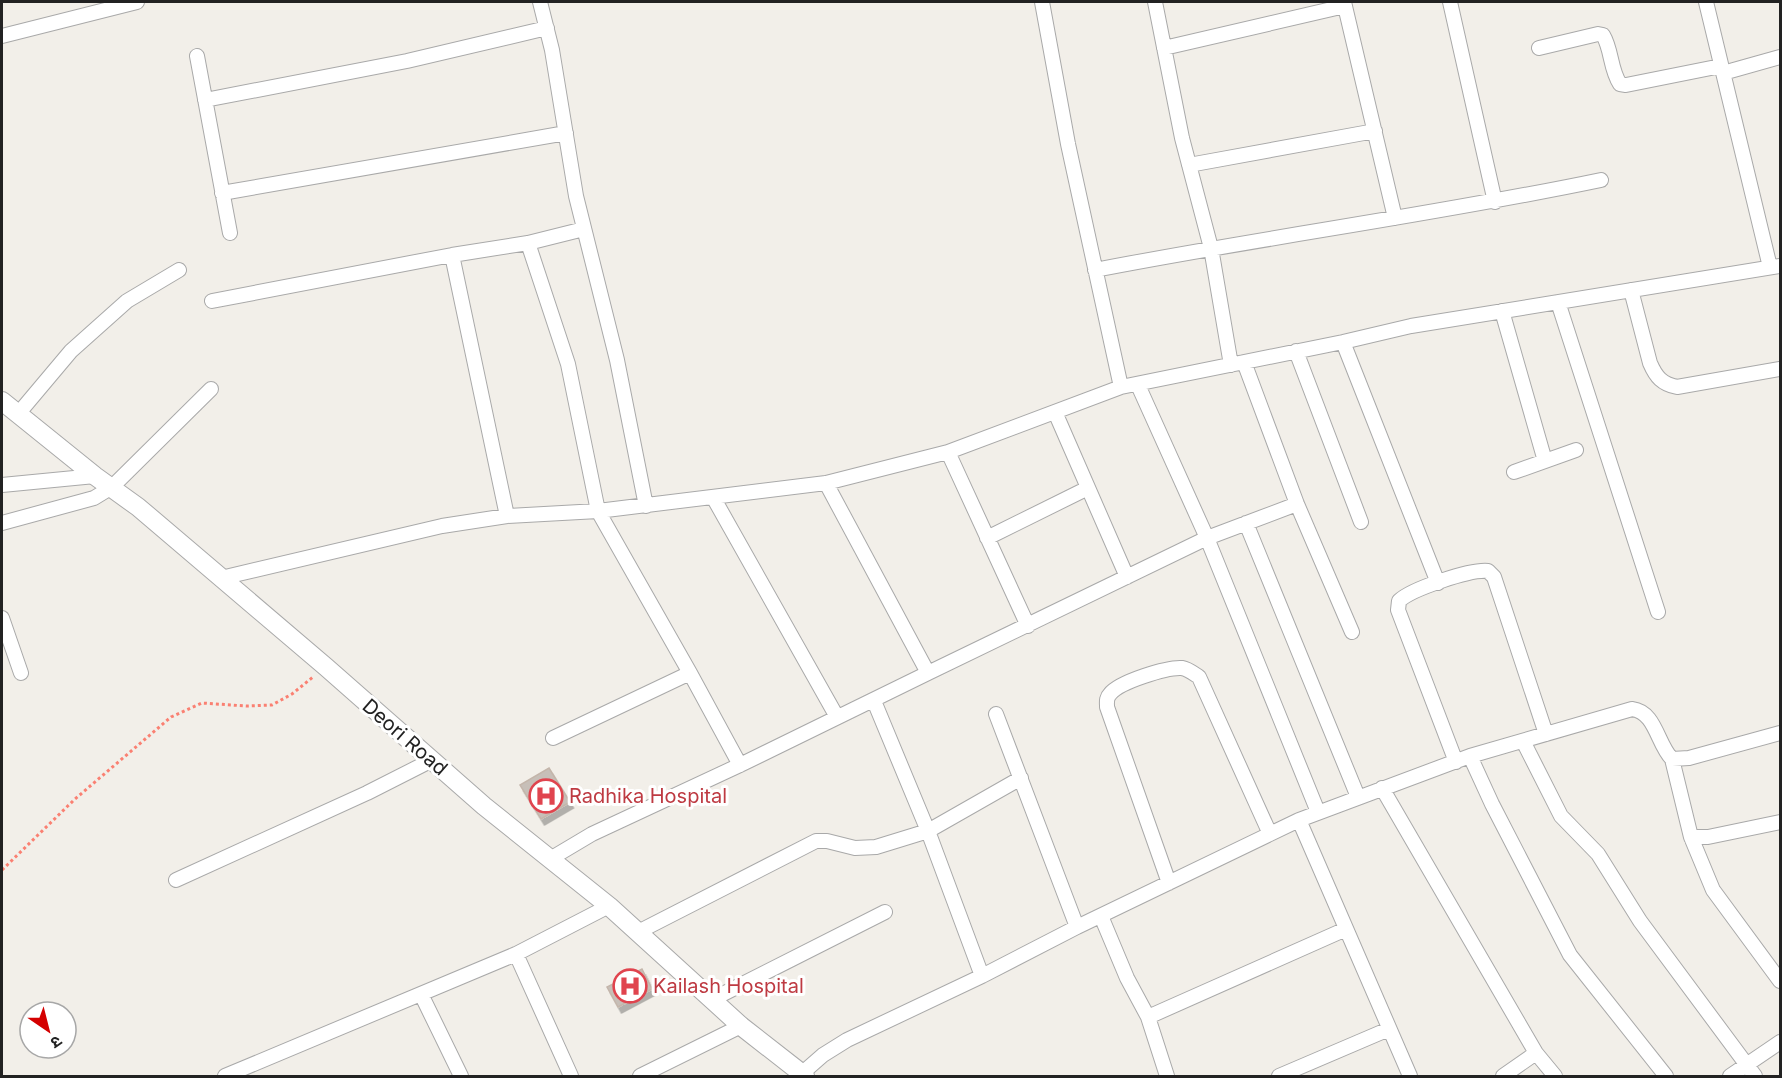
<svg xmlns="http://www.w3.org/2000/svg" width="1782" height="1078" viewBox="0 0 1782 1078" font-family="Inter,'Noto Sans Devanagari',sans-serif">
<defs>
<filter id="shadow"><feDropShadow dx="3.5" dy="6" stdDeviation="0" flood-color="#0004"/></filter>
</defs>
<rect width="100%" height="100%" fill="#f2efe9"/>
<path fill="#c7bfb8" stroke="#c4b6ab" stroke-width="1.5" filter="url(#shadow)" d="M 549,768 L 570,802 L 541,819 L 520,785 Z
M 642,969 L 652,989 L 618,1007 L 607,987 Z"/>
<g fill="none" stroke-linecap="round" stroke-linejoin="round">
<g stroke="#a9a9a9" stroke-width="16">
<path id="minor" d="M 540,2 L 552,50 L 576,196 L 617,360 L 646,506
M 1042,2 L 1068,144 L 1121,387
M 1155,2 L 1182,138 L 1211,248 L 1231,365
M 1344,2 L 1395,218
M 1450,2 L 1495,202
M 1706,2 L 1770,267
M 2,36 L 137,2
M 1164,48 L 1345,6
M 1539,48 L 1598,34 L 1603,35 C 1612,50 1610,69 1620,84 L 1626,85 L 1721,66
M 197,56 L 230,233
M 1723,73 L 1780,57
M 205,100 L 407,61 L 547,28
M 1189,165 L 1375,131
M 222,193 L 566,133
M 528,243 L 568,364 L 598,511 L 690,673 L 740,765
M 452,255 L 507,516
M 1095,270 C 1264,237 1434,215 1601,180
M 1631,290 L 1650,363 C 1656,377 1662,384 1677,387 L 1780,369
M 212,301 L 452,255 L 528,243 L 584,229
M 1558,302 L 1658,612
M 1502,311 L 1545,461
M 1343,342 L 1438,583
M 1296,351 L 1361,522
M 1244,362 L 1297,504 L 1352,632
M 1138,385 L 1207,538 L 1318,812
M 1055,412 L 1127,577
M 18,414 L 71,351 L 127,301 L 179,270
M 948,452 L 1028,626
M 1514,472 L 1576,450
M 826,483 L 928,673 L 1207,538 L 1297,504
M 2,485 L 95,476
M 713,497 L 837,717
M 2,523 L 94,498 L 112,487 L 211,389
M 1246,523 L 1358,797
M 987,538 L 1088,488
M 221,578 L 442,526 L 507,516 L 598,511 L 826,483 L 948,452 L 1121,387 L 1343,342 L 1411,326 L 1780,266
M 2,618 L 21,673
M 874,701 L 928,831 L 982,976
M 996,714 L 1077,927
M 553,738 L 690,673
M 1523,741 L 1561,816 L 1598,854 L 1640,921 L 1755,1076
M 1470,756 L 1492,804 L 1570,955 L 1666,1076
M 1672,759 L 1691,837 L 1708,837 L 1780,822
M 1456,762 L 1398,610 L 1399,601 C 1411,589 1471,569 1488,571 L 1494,577 L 1546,734
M 1382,788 L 1536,1053 L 1555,1076
M 1299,820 L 1410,1076
M 1691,837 L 1713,890 L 1780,981
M 550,859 L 592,834 L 740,765 L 928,673
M 176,880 L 367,793 L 432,760
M 1169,883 L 1107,707 C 1107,702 1106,698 1110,694 C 1119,682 1167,667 1182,668 C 1188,669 1193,673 1199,677 L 1270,834
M 1101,916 L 1127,978 L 1148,1017 L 1346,929
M 638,932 L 816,841 L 827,841 L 855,848 L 876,847 L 928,831 L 1021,778
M 516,954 L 571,1076
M 421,994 L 461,1076
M 713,999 L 885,912
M 1148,1017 L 1167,1076
M 225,1076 L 516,954 L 609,906
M 640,1076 L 741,1026
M 799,1076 L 823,1055 L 847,1040 L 982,976 L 1077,927 L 1299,820 L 1470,756 L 1632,709 C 1656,712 1657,744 1672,759 L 1689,758 L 1780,733
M 1279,1076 L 1389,1029
M 1503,1076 L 1536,1053
M 1730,1076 L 1780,1042"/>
</g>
<g stroke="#a9a9a9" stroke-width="20">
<path id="tertiary" d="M 2,401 L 95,476 L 138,507 L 326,667 L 484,806 L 609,906 L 741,1026 L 805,1076"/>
</g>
<path stroke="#fa8072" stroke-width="3" stroke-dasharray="3 3" stroke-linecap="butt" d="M 2,870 L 75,799 L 171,717 L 202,703 L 246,706 L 272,705 L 292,694 L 313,677"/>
<use href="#minor" stroke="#fff" stroke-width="14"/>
<use href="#tertiary" stroke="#fff" stroke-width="18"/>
</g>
<defs>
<g id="hospital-ring" transform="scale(1.725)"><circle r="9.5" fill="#fff" stroke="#e0444e" stroke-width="1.5"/><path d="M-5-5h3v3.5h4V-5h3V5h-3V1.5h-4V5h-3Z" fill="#e0444e"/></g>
</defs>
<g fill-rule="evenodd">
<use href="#hospital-ring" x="546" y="796"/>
<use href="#hospital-ring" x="630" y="986"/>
</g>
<g text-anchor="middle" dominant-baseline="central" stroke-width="6" stroke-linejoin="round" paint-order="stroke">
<g font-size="20" fill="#222" stroke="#fff">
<text transform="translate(405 737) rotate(41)">Deori Road</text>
</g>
<g font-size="20" fill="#be3a42" stroke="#fff" text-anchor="start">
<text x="569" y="796">Radhika Hospital</text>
<text x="653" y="986">Kailash Hospital</text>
</g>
</g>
<rect width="1782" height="1078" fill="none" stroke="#222222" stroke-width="6"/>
<g transform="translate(48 1030) rotate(145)"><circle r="28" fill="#ffffff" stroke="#a7a7a7" stroke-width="1.5"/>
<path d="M0-4.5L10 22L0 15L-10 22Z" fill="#d40000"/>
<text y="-9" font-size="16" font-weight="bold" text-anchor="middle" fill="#222222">उ</text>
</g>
</svg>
